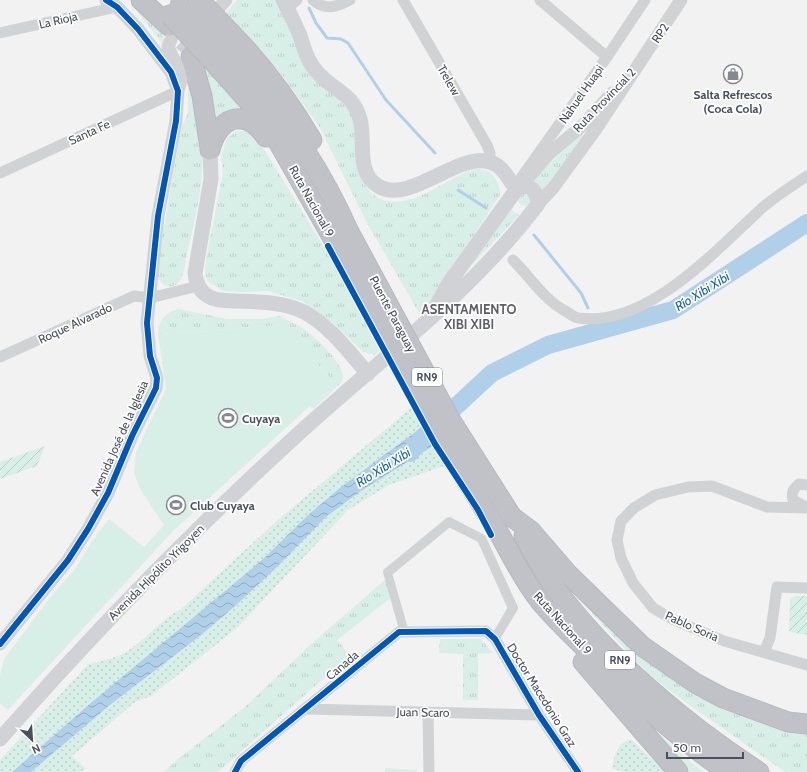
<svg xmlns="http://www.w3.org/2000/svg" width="807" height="772" viewBox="0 0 807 772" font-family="Cabin,sans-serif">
<defs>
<pattern id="grass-tufts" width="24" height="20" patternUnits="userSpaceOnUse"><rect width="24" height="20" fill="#d8efe7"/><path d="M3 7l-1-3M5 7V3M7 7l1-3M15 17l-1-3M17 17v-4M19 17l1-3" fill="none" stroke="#bbcfc9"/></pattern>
<pattern id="park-dots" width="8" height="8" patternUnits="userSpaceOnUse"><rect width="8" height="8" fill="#d8efe7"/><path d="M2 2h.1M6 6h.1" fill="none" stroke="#bbcfc9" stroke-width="1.8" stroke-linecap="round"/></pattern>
<pattern id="garden-furrows" width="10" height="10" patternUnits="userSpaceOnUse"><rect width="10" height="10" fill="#d8efe7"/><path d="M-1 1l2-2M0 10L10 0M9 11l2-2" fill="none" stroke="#bbcfc9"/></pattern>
<pattern id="water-waves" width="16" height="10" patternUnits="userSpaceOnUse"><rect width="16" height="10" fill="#b0d0ea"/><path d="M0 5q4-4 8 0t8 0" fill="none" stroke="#91abc1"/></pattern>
</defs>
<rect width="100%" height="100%" fill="#f2f2f2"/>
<path fill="url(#grass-tufts)" d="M 237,0 L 276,0 L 349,106 C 351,112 354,117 354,123 C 357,146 352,172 369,190 C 397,222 443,180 471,170 C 488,165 501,179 500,195 L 421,316 L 367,223 L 319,126 L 280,73 L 243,31 L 225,14 Z
M 133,1 L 160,28 L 167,46 L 165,47 L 133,6 Z
M 198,55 L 244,107 L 228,113 L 216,120 Z
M 184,59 C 195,90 205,141 202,173 C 200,200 193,228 187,254 C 185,264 184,283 173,286 C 160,289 157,275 157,266 L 181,129 L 188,113 L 188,89 Z
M 237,131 L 247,131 L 259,141 L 329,255 L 379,350 L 375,355 L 363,352 L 335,325 L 302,301 L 268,291 L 241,292 L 223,291 L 207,281 L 205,272 L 206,259 L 223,173 L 221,156 L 227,138 Z
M 582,134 L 584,135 L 540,194 L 533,179 Z
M518 200a6 6 0 1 1 12 0a6 6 0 1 1-12 0Z
M 510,209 L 519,215 L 472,265 L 471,264 Z
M 179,309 L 227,319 L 262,319 L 280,316 C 288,321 299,325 307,331 C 317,339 344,364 343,378 C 343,381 340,383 338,386 L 281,325 L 158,334 C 158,321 166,311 179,309 Z
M 387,578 L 392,597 L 337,640 L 350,655 L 218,772 L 164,772 L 178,759 L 245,707 L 310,645 Z
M 570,587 L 628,645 L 674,681 L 699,697 L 725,708 L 807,729 L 807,772 L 785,772 L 685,702 L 651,676 L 632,657 L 570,589 Z
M 440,639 L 481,639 L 493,653 L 478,654 L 478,700 L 463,700 L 463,654 L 439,653 Z
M 660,735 L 703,772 L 689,772 L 659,736 Z
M 385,768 L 417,770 L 417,772 L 385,772 Z"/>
<path fill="url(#park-dots)" d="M 411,408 L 422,427 L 308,515 L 262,560 L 86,707 L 12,772 L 0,772 L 0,760 L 88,664 C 101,661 118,658 129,650 C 148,637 160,620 181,609 L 279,519 Z
M 433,446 L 444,466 L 389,485 L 348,510 L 237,628 L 151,696 L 135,702 L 72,756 L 86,769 L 79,772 L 31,772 L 110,705 L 200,636 L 233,608 L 273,571 L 326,517 L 361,491 Z
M 631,739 L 665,772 L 627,772 L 612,769 C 615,756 616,743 631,739 Z"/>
<path fill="url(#garden-furrows)" d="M 45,446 L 37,466 L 0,479 L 0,462 Z
M 795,596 L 807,596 L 807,635 L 789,632 L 790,600 Z"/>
<path fill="#d8efe7" d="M 281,325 L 338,386 L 313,409 L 310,406 L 173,531 L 8,710 L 0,703 L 0,675 L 4,659 L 52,595 L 75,569 L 92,541 L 109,519 L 144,547 L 164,525 L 141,491 L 134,473 L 136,452 L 166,389 L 158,334 Z"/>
<path fill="url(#water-waves)" d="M 422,427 L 433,446 L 361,491 L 326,517 L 273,571 L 233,608 L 200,636 L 110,705 L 31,772 L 12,772 L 86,707 L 262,560 L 308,515 L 341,487 Z"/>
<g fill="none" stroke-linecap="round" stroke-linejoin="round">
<path stroke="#b0d0ea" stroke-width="3" d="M 309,8 L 316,23 L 327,38 L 341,39 L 348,43 L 386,100 L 435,153
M 458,190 L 486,208
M 534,235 L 581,293 L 588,308
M 593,324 L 594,332"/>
<path stroke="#b0d0ea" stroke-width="18" d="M 410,453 L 424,436 L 492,373 L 548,345 L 673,310 L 807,223"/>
<path stroke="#d0d1d4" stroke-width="13" stroke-dasharray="13 6" stroke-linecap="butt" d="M 181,52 L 196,34"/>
<g stroke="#b7b9c0" stroke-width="21">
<path id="motorway" d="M 141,0 L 169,26
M 231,33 C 263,66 289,101 312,140
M 219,45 C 274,99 318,162 349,232
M 208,56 L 258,112 L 280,145 L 335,242
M 191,57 L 202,96 L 210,148
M 210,150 C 218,117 245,106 266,137
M 512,517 L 531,531 L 568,574 L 642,646 L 695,683 L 723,698 L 788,722 L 807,724
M 496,528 C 510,552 522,579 540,601 C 553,617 569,632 584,647 C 628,692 675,737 728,772
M 524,536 C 534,553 543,572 555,588 C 608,659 685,724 759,772
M 583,662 L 678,772"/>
</g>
<path stroke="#d0d2d4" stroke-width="8" d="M 449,521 L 482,538 L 514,608 L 496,638 L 495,637 L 512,608 L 481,539 L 449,523 L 388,573 L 404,629 L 403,629 L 387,572 Z"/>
<path stroke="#d0d2d4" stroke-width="11" d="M 313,0 C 325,11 337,7 350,0
M 403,0 L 487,145 L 490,153 L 489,162
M 540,0 L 607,57
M 287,8 L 297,0
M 0,33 L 117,7
M 0,173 L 178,91
M 521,178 L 607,57 L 645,0
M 513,260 C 531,278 544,300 567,312 C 570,314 574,317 578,318 C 647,328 716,250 762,208 C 776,196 792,186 807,176
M 0,357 L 134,296 L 150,298 L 198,286
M 806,507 L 793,500 C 791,493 793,489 799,484 L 807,485
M 807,508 L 767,507 L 712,486 L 688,487 L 655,495 L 634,508 L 621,521 L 617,540 L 621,558 L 633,583 L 653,608 L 674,620 L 724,641 L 807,665
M 764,652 L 770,638 L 777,587 L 807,588
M 307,709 L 539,715
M 428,712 L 429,772
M 235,772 L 241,761 L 399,632 L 486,631 L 495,639 L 539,715 L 578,772"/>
<path stroke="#d0d2d4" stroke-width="13" d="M 216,11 L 226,0
M 172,37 L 168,47 L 182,76 L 179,88
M 519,188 L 549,154 L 583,125 L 612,93
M 538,204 L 553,188 L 596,129 L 681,0
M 0,644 L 68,560 L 88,529 L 108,493 L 132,436 L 156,388 L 157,378 L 150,356 L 147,323 L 158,216 L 176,121 L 178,91 L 171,72 L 138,29 L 117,7 L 106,0"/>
<path stroke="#d1d2d5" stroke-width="15" d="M 283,0 C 289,11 294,22 299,33 C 304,47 307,62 318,73 C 334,91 353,93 360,119 C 366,141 355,172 378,186 C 412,207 466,142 498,166 C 506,172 511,182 516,190
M 210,150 L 211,179 L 195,273 C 196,282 199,291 208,296 C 217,302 228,300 238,301 C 260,302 284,302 304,312 C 330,326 349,352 368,374
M 0,739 C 93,633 192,531 296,436 C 378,361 470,294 538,204 C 538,193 528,179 516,190 L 449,283 L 429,319"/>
<use href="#motorway" stroke="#c0c2c8" stroke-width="19"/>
<g stroke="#b7b9c0" stroke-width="21" stroke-linecap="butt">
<path id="motorway-bridge" d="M 199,0 L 231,33
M 179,5 L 219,45
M 169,14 L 208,56
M 349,232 L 450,419 L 512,517
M 335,242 L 437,433 L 496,528"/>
</g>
<use href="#motorway-bridge" stroke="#c0c2c8" stroke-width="19"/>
<g stroke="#fff" stroke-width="8">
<path id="cycleway" d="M 328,246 L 435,444 L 478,510 L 491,535
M 0,644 L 68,560 L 88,529 L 108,493 L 132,436 L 156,388 L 157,378 L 150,356 L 147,323 L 158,216 L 176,121 L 178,91 L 171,72 L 138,29 L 117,7 L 106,0
M 235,772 L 241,761 L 399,632 L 486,631 L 495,639 L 539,715 L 578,772"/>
</g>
<use href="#cycleway" stroke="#0057b8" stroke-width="6"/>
</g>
<defs>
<g id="shop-ring" transform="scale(1)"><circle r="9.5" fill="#fff" stroke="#858891" stroke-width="1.5"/><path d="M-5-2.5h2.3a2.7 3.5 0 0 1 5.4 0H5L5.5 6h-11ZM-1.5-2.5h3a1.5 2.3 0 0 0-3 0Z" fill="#858891"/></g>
<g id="stadium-ring" transform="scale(1)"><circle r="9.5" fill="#fff" stroke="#858891" stroke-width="1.5"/><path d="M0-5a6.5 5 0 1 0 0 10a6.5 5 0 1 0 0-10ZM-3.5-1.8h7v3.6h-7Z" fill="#858891"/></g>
</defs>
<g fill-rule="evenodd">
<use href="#shop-ring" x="733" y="74"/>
<use href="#stadium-ring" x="228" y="418"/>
<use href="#stadium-ring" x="176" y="505"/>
</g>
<g text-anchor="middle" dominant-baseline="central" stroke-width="3.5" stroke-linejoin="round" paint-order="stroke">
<g fill="#fff" stroke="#80848e" stroke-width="1">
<rect x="412" y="368" width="30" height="18" rx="3"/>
<rect x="605" y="651" width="30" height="18" rx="3"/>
</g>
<g font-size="11" font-weight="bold" fill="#4a4f5d">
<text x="427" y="377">RN9</text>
<text x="620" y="660">RN9</text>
</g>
<g font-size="12" fill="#4a4f5d" stroke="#fff">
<text transform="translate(58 20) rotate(-13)">La Rioja</text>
<text transform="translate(660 33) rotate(-56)">RP2</text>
<text transform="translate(449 80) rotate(60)">Trelew</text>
<text transform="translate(581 94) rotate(-55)">Nahuel Huapi</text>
<text transform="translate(604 100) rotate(-46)">Ruta Provincial 2</text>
<text transform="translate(89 132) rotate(-25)">Santa Fe</text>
<text transform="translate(312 201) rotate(61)">Ruta Nacional 9</text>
<text transform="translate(393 314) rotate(62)">Puente Paraguay</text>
<text transform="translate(75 323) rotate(-25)">Roque Alvarado</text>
<text transform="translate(119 438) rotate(-66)">Avenida José de la Iglesia</text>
<text transform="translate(156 572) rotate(-45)">Avenida Hipólito Yrigoyen</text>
<text transform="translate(563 623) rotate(48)">Ruta Nacional 9</text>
<text transform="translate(692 626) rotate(24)">Pablo Soria</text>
<text transform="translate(342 665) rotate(-40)">Canada</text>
<text transform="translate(542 695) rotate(58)">Doctor Macedonio Graz</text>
<text transform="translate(423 712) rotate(1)">Juan Scaro</text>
</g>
<g font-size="12" font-weight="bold" fill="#4a4f5d" stroke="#fff" text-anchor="start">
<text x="733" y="94" text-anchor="middle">Salta Refrescos<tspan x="733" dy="14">(Coca Cola)</tspan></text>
<text x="242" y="418">Cuyaya</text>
<text x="190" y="505">Club Cuyaya</text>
</g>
<g font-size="13" font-style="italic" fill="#1563a5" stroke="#fff">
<text transform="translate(702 291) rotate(-32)">Río Xibi Xibi</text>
<text transform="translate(383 467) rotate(-32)">Río Xibi Xibi</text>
</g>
<g font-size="13" font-weight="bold" fill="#5e5f65" stroke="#fff">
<text x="469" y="309">ASENTAMIENTO<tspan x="469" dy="15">XIBI XIBI</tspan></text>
</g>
</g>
<g transform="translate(32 740) rotate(155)" stroke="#ffffff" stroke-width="3" paint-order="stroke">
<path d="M0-3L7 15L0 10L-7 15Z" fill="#4a4f5d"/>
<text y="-6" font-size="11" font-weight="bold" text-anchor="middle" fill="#4a4f5d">N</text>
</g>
<path d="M667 752v6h76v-6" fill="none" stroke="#4a4f5d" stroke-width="2"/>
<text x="673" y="752" font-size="12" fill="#4a4f5d" stroke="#ffffff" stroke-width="3" paint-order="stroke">50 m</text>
</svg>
